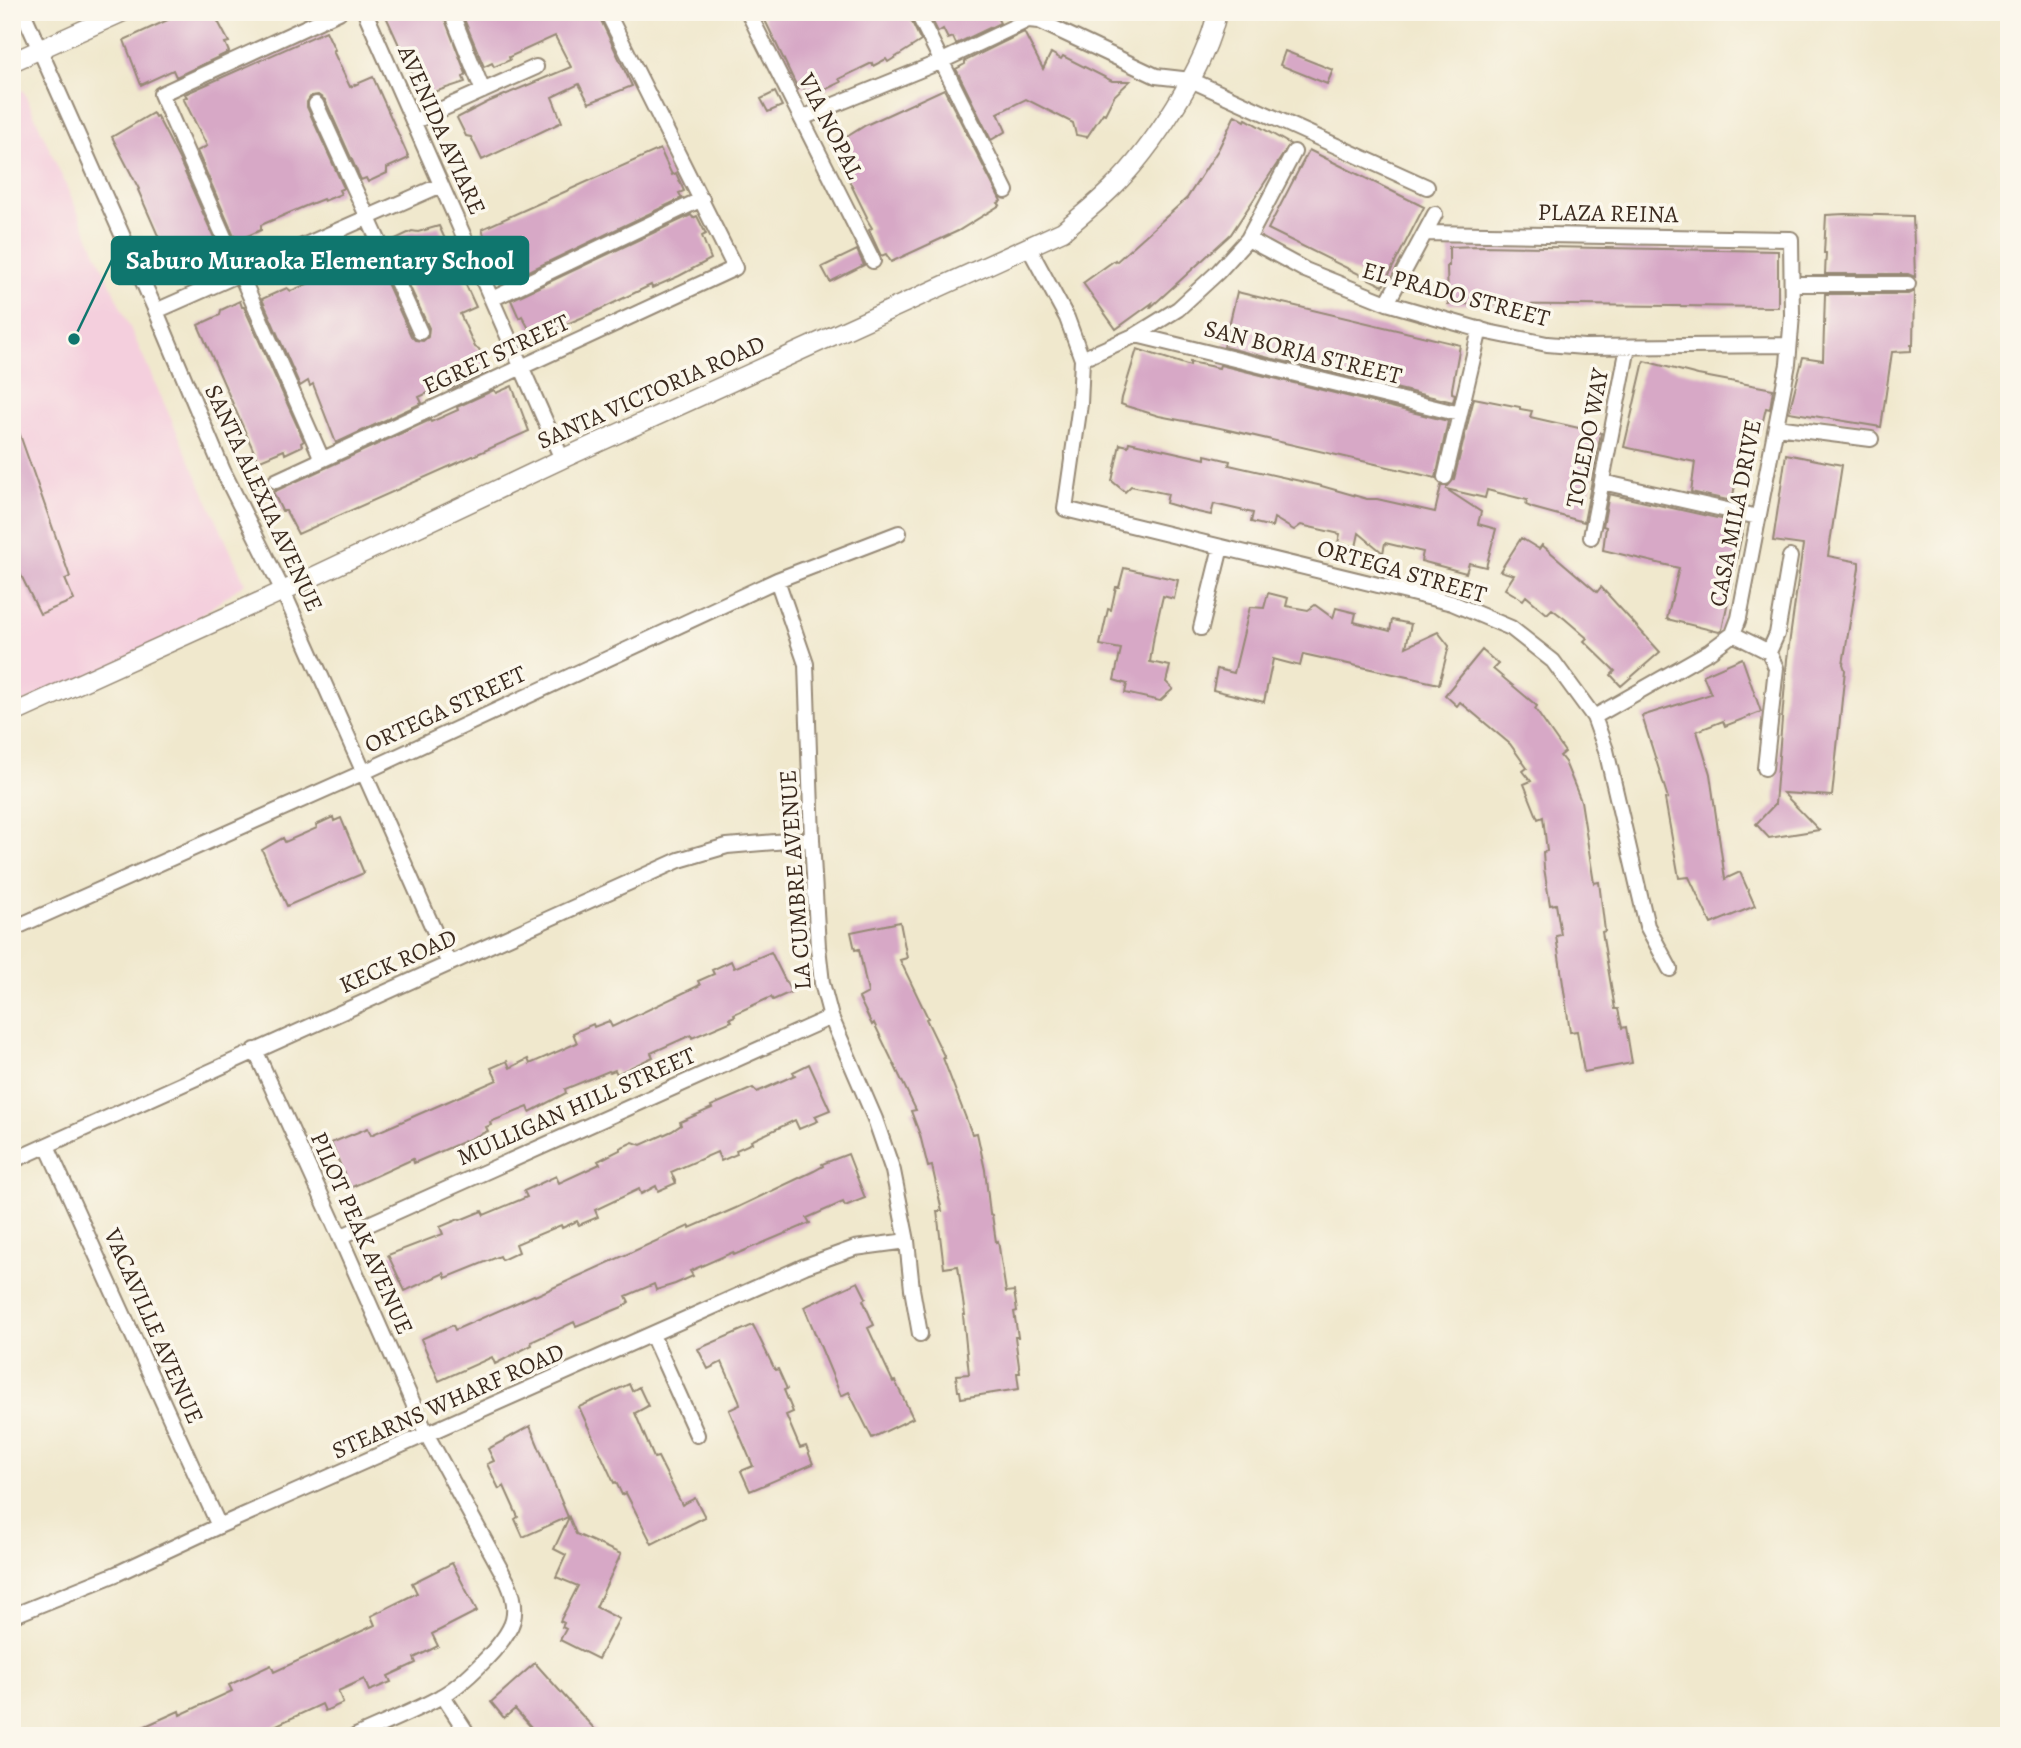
<svg xmlns="http://www.w3.org/2000/svg" width="2021" height="1748" viewBox="0 0 2021 1748" font-family="Alegreya,serif">
<rect width="100%" height="100%" fill="#fbf7ec"/>
<filter id="ink" filterUnits="userSpaceOnUse"><feTurbulence type="fractalNoise" baseFrequency=".0143" numOctaves="2"/><feDisplacementMap in="SourceGraphic" scale="14" xChannelSelector="R" yChannelSelector="G"/><feConvolveMatrix kernelMatrix="1 2 1 2 8 2 1 2 1" color-interpolation-filters="sRGB"/></filter>
<filter id="wash" filterUnits="userSpaceOnUse"><feTurbulence type="fractalNoise" baseFrequency=".00686" numOctaves="4" result="noise"/><feDisplacementMap in="SourceGraphic" scale="28" xChannelSelector="R" yChannelSelector="G"/><feGaussianBlur stdDeviation="1.57" result="paint"/><feColorMatrix in="noise" values="0 0 0 0 0 0 0 0 0 0 0 0 0 0 0 0 0 1.4 0 .05"/><feComposite in="paint" operator="in"/></filter>
<g filter="url(#wash)">
<rect width="100%" height="100%" fill="#f0e8cd"/>
<path fill="#f4cfdd" d="M 23,90 L 245,583 L 145,656 L 12,707 L 12,94 Z"/>
<g id="blocks">
<path fill="#d7a8c6" d="M 185,12 L 213,12 L 229,42 L 225,43 L 229,52 L 176,77 L 173,70 L 141,85 L 124,40 Z
M 384,12 L 442,12 L 466,74 L 463,77 L 465,82 L 422,96 Z
M 461,12 L 597,12 L 632,86 L 589,103 L 579,84 L 552,97 L 562,122 L 482,160 L 471,137 L 466,136 L 457,118 L 488,102 L 571,67 L 555,36 L 509,57 L 510,60 L 494,67 L 492,63 L 484,67 Z
M 761,12 L 907,12 L 921,41 L 888,62 L 886,59 L 873,66 L 872,63 L 839,79 L 841,82 L 820,92 L 819,89 L 807,94 L 803,86 L 798,89 Z
M 928,12 L 994,12 L 1000,23 L 956,44 L 953,37 L 948,39 L 943,29 L 938,32 Z
M 326,31 L 335,50 L 333,51 L 350,87 L 373,77 L 409,158 L 387,168 L 387,173 L 368,182 L 366,178 L 361,180 L 325,100 L 318,95 L 311,96 L 307,102 L 307,107 L 344,188 L 339,190 L 341,194 L 324,201 L 323,199 L 308,205 L 261,225 L 261,230 L 236,241 L 197,151 L 207,146 L 183,98 L 187,97 L 185,94 Z
M 1024,32 L 1043,69 L 1051,53 L 1061,59 L 1063,56 L 1112,81 L 1130,81 L 1114,96 L 1105,114 L 1103,113 L 1087,137 L 1076,135 L 1073,123 L 1026,99 L 998,113 L 1006,131 L 991,140 L 956,69 L 965,64 L 965,61 Z
M 1285,51 L 1333,70 L 1327,84 L 1280,65 Z
M 944,89 L 1001,201 L 998,203 L 1000,205 L 958,231 L 891,262 L 886,254 L 881,256 L 874,241 L 869,230 L 872,228 L 866,218 L 867,217 L 832,146 L 866,125 Z
M 775,92 L 782,106 L 768,112 L 761,99 Z
M 153,113 L 155,117 L 157,116 L 179,159 L 219,249 L 217,251 L 219,256 L 183,269 L 182,266 L 173,270 L 138,190 L 139,189 L 112,137 Z
M 1235,115 L 1245,121 L 1246,119 L 1290,144 L 1231,234 L 1150,308 L 1152,303 L 1116,329 L 1083,283 L 1115,260 L 1116,262 L 1187,198 L 1218,150 Z
M 660,149 L 672,175 L 676,173 L 684,191 L 679,193 L 682,198 L 506,282 L 501,270 L 496,272 L 482,229 Z
M 1309,150 L 1424,207 L 1383,286 L 1268,229 Z
M 1845,214 L 1913,216 L 1915,277 L 1908,274 L 1825,274 L 1826,253 L 1824,253 L 1826,215 Z
M 691,215 L 693,218 L 697,216 L 706,234 L 702,236 L 711,259 L 679,276 L 652,288 L 651,285 L 595,312 L 534,338 L 522,316 L 519,318 L 511,300 Z
M 439,226 L 476,307 L 460,314 L 475,347 L 479,349 L 487,364 L 483,366 L 486,373 L 448,390 L 445,385 L 419,397 L 422,403 L 336,443 L 313,384 L 310,386 L 308,381 L 300,386 L 262,299 L 287,288 L 291,291 L 337,271 L 349,264 L 352,262 L 351,259 L 372,250 L 411,336 L 415,340 L 423,341 L 428,337 L 429,328 L 389,242 L 412,231 L 418,232 Z
M 1480,246 L 1778,251 L 1778,307 L 1448,304 L 1447,266 L 1449,266 L 1449,247 Z
M 857,250 L 864,265 L 830,282 L 822,267 Z
M 1914,291 L 1913,345 L 1911,345 L 1911,351 L 1892,352 L 1881,427 L 1789,412 L 1803,357 L 1823,360 L 1825,294 L 1908,294 Z
M 1237,292 L 1460,345 L 1452,389 L 1452,393 L 1455,394 L 1453,402 L 1224,347 Z
M 240,301 L 242,307 L 244,307 L 304,441 L 301,443 L 302,446 L 285,454 L 284,450 L 258,461 L 198,325 L 220,315 L 221,310 Z
M 1137,349 L 1190,366 L 1190,362 L 1219,368 L 1220,365 L 1448,421 L 1436,478 L 1220,428 L 1159,416 L 1126,406 L 1121,404 L 1122,398 Z
M 1644,361 L 1698,375 L 1773,389 L 1770,409 L 1766,408 L 1761,429 L 1746,427 L 1732,501 L 1691,492 L 1695,462 L 1624,447 Z
M 512,386 L 529,431 L 298,534 L 286,511 L 282,511 L 273,492 L 430,420 L 431,422 L 458,410 L 457,407 L 494,390 L 496,393 Z
M 1474,398 L 1520,407 L 1520,409 L 1532,411 L 1530,417 L 1601,433 L 1584,522 L 1533,508 L 1526,505 L 1527,500 L 1487,490 L 1485,498 L 1446,489 L 1481,512 L 1478,524 L 1496,529 L 1486,567 L 1469,563 L 1466,573 L 1421,561 L 1423,552 L 1385,543 L 1383,553 L 1359,533 L 1356,547 L 1338,543 L 1340,534 L 1301,525 L 1294,530 L 1274,518 L 1272,527 L 1251,522 L 1253,513 L 1214,504 L 1211,515 L 1193,511 L 1166,503 L 1168,494 L 1131,486 L 1125,492 L 1112,481 L 1120,444 L 1128,446 L 1129,442 L 1205,459 L 1205,455 L 1230,461 L 1229,465 L 1318,485 L 1367,499 L 1377,499 L 1435,512 L 1441,486 L 1448,486 L 1454,479 Z
M 12,418 L 14,418 L 70,577 L 65,579 L 74,600 L 40,614 L 12,557 Z
M 1786,454 L 1842,465 L 1828,556 L 1859,562 L 1859,568 L 1843,664 L 1845,670 L 1832,796 L 1783,793 L 1819,830 L 1769,838 L 1756,824 L 1775,804 L 1787,659 L 1803,545 L 1773,541 Z
M 1609,494 L 1744,524 L 1722,630 L 1719,632 L 1667,619 L 1679,568 L 1603,550 L 1606,527 L 1603,526 Z
M 1521,538 L 1539,549 L 1542,545 L 1597,592 L 1601,587 L 1660,652 L 1621,686 L 1611,675 L 1615,671 L 1584,641 L 1587,638 L 1565,619 L 1552,609 L 1547,614 L 1526,596 L 1523,600 L 1505,589 L 1514,575 L 1500,571 Z
M 1124,568 L 1178,580 L 1174,599 L 1163,596 L 1154,635 L 1150,662 L 1170,666 L 1166,682 L 1173,689 L 1160,701 L 1125,693 L 1127,684 L 1114,680 L 1121,649 L 1100,645 L 1108,609 L 1111,610 L 1116,587 L 1119,587 Z
M 1268,593 L 1288,598 L 1286,606 L 1308,610 L 1315,605 L 1333,618 L 1336,608 L 1356,613 L 1354,622 L 1390,631 L 1392,620 L 1411,624 L 1406,647 L 1438,632 L 1449,646 L 1439,684 L 1303,654 L 1300,666 L 1273,659 L 1264,702 L 1213,690 L 1217,669 L 1234,673 L 1250,607 L 1264,608 Z
M 1482,650 L 1498,664 L 1493,669 L 1537,706 L 1535,709 L 1565,752 L 1560,756 L 1565,762 L 1581,801 L 1594,883 L 1599,882 L 1605,931 L 1602,932 L 1615,1009 L 1618,1009 L 1622,1028 L 1626,1027 L 1632,1063 L 1584,1072 L 1577,1031 L 1570,1032 L 1556,936 L 1561,935 L 1556,904 L 1550,905 L 1544,868 L 1543,852 L 1547,851 L 1543,817 L 1538,819 L 1524,784 L 1531,781 L 1523,771 L 1527,768 L 1510,744 L 1460,702 L 1457,706 L 1445,695 Z
M 1742,658 L 1761,712 L 1725,726 L 1723,721 L 1697,731 L 1710,774 L 1725,879 L 1740,872 L 1755,906 L 1711,924 L 1689,877 L 1679,878 L 1665,799 L 1668,798 L 1642,716 L 1711,694 L 1703,675 Z
M 333,817 L 334,821 L 341,818 L 364,873 L 287,906 L 262,850 L 283,838 L 285,842 L 317,828 L 316,825 Z
M 900,922 L 907,958 L 900,960 L 928,1018 L 926,1019 L 945,1058 L 943,1058 L 972,1134 L 977,1133 L 985,1170 L 990,1214 L 992,1215 L 996,1242 L 998,1241 L 1006,1292 L 1014,1291 L 1017,1311 L 1014,1312 L 1018,1337 L 1015,1337 L 1020,1373 L 1017,1373 L 1019,1389 L 961,1398 L 960,1391 L 958,1391 L 956,1375 L 969,1374 L 963,1315 L 965,1315 L 958,1266 L 944,1268 L 937,1211 L 942,1211 L 932,1166 L 928,1167 L 920,1135 L 911,1111 L 916,1110 L 874,1023 L 872,1025 L 859,998 L 868,993 L 859,949 L 855,950 L 851,932 Z
M 771,952 L 791,992 L 773,1000 L 771,997 L 734,1014 L 735,1016 L 730,1018 L 732,1021 L 692,1038 L 691,1035 L 651,1053 L 653,1057 L 617,1074 L 615,1070 L 610,1072 L 609,1071 L 565,1089 L 566,1093 L 530,1112 L 528,1107 L 490,1122 L 491,1125 L 486,1127 L 488,1131 L 414,1163 L 413,1159 L 350,1188 L 331,1143 L 368,1128 L 371,1135 L 410,1118 L 497,1080 L 491,1068 L 507,1061 L 510,1068 L 528,1059 L 530,1064 L 577,1043 L 573,1033 L 593,1024 L 594,1027 L 609,1021 L 612,1027 L 700,985 L 698,981 L 714,974 L 712,970 L 731,961 L 734,968 Z
M 809,1064 L 830,1110 L 815,1116 L 818,1121 L 799,1129 L 795,1120 L 751,1141 L 752,1143 L 736,1150 L 737,1154 L 721,1161 L 717,1152 L 671,1172 L 676,1183 L 658,1191 L 656,1186 L 641,1194 L 639,1189 L 595,1210 L 598,1217 L 579,1225 L 577,1221 L 562,1228 L 561,1225 L 516,1244 L 519,1252 L 502,1260 L 500,1256 L 446,1278 L 444,1273 L 405,1291 L 388,1255 L 443,1234 L 440,1227 L 459,1219 L 460,1220 L 482,1211 L 484,1215 L 527,1197 L 524,1191 L 556,1176 L 559,1183 L 600,1164 L 598,1161 L 620,1150 L 620,1148 L 633,1142 L 641,1145 L 672,1131 L 681,1125 L 680,1122 L 712,1108 L 711,1106 L 753,1088 L 757,1092 L 795,1075 L 793,1072 Z
M 848,1154 L 865,1198 L 845,1206 L 843,1202 L 807,1218 L 810,1223 L 734,1255 L 733,1252 L 690,1271 L 693,1276 L 675,1284 L 656,1290 L 654,1284 L 626,1296 L 629,1302 L 622,1307 L 576,1326 L 574,1322 L 531,1342 L 532,1345 L 495,1364 L 492,1357 L 439,1381 L 421,1339 L 453,1325 L 455,1330 L 534,1295 L 535,1296 L 689,1226 L 690,1228 L 736,1208 L 814,1171 L 823,1166 L 822,1164 Z
M 858,1282 L 866,1298 L 863,1300 L 874,1325 L 868,1328 L 893,1382 L 895,1381 L 913,1418 L 872,1438 L 849,1392 L 841,1396 L 804,1307 Z
M 753,1325 L 775,1370 L 778,1369 L 787,1389 L 784,1390 L 793,1412 L 786,1415 L 800,1448 L 806,1446 L 813,1464 L 750,1491 L 741,1471 L 753,1466 L 729,1410 L 740,1405 L 739,1400 L 722,1362 L 708,1369 L 698,1349 Z
M 629,1384 L 632,1391 L 639,1387 L 648,1406 L 635,1413 L 654,1458 L 658,1457 L 682,1505 L 695,1498 L 705,1517 L 652,1544 L 626,1493 L 622,1495 L 616,1482 L 614,1483 L 579,1407 Z
M 530,1426 L 568,1517 L 523,1537 L 515,1519 L 518,1517 L 504,1486 L 499,1489 L 487,1464 L 494,1461 L 488,1449 Z
M 569,1517 L 576,1534 L 621,1554 L 596,1607 L 619,1619 L 598,1659 L 560,1640 L 566,1629 L 562,1627 L 564,1623 L 560,1621 L 578,1586 L 556,1577 L 566,1555 L 554,1549 Z
M 452,1563 L 477,1611 L 432,1634 L 438,1646 L 414,1658 L 416,1663 L 388,1676 L 391,1682 L 369,1691 L 364,1679 L 338,1691 L 343,1703 L 325,1711 L 322,1704 L 270,1728 L 274,1736 L 123,1736 L 179,1711 L 180,1715 L 232,1691 L 229,1685 L 271,1665 L 274,1672 L 375,1625 L 371,1616 L 417,1593 L 412,1583 Z
M 535,1663 L 567,1699 L 601,1736 L 539,1736 L 515,1709 L 504,1718 L 491,1702 Z"/>
</g>
</g>
<g filter="url(#ink)">
<use href="#blocks" fill-opacity="0" stroke="#968976" stroke-width="2"/>
<g fill="none" stroke-linecap="round" stroke-linejoin="round">
<g stroke="#968976" stroke-width="18">
<path id="minor" d="M 23,12 L 156,311 L 223,471 L 283,591 L 449,964
M 365,12 L 562,459
M 451,12 L 483,91
M 748,12 L 873,261
M 917,12 L 1006,191
M 316,104 L 420,332
M 802,118 L 942,61 L 1028,20 L 1039,21 L 1156,76 L 1191,80 L 1427,187
M 413,122 L 536,67
M 1425,233 L 1791,239 L 1792,315 L 1788,364 L 1739,618 L 1733,634 L 1710,651 L 1594,717
M 1248,239 L 1305,270 L 1387,303 L 1488,332 L 1547,344 L 1584,347 L 1789,345
M 1029,248 L 1067,318 L 1082,359 L 1080,404 L 1065,509 L 1452,603 L 1511,628 L 1553,661 L 1594,717 L 1606,750 L 1647,926 L 1670,969
M 1792,284 L 1908,284
M 492,299 L 702,199
M 1387,303 L 1435,214
M 156,311 L 441,185
M 1136,335 L 1460,414
M 1082,359 L 1136,335 L 1178,309 L 1218,272 L 1248,239 L 1294,152
M 1776,427 L 1871,439
M 322,459 L 161,94 L 339,12
M 1445,477 L 1480,329
M 276,481 L 735,268 L 607,12
M 1602,482 L 1758,517
M 1591,537 L 1628,347
M 777,580 L 806,664 L 812,839 L 818,947 L 822,983 L 831,1017 L 875,1119 L 893,1171 L 907,1241 L 912,1289 L 920,1334
M 1201,628 L 1221,547
M 1733,634 L 1769,652 L 1776,668 L 1765,768
M 1769,652 L 1777,634 L 1790,557
M 12,929 L 362,773 L 777,580 L 899,533
M 255,1050 L 340,1237 L 427,1435 L 508,1583 C 513,1594 516,1607 513,1620 C 507,1643 461,1686 440,1697 C 413,1712 384,1723 356,1736
M 47,1146 L 219,1526
M 12,1161 L 679,860 L 727,846 L 812,839
M 340,1237 L 831,1017
M 652,1335 L 697,1435
M 12,1616 L 116,1574 L 219,1526 L 805,1266 L 855,1248 L 907,1241
M 443,1696 L 469,1736"/>
</g>
<g stroke="#968976" stroke-width="21">
<path id="tertiary" d="M 12,62 L 123,12
M 12,714 L 283,591 L 562,459 L 1063,231 C 1079,217 1097,203 1112,188 C 1151,150 1207,66 1217,12"/>
</g>
<use href="#minor" stroke="#fff" stroke-width="14"/>
<use href="#tertiary" stroke="#fff" stroke-width="18"/>
</g>
</g>
<g text-anchor="middle" dominant-baseline="central" stroke-width="7" stroke-linejoin="round" paint-order="stroke">
<g font-size="24" fill="#3b2a1e" stroke="#fbf7ec">
<text transform="translate(831 126) rotate(63)">VIA NOPAL</text>
<text transform="translate(442 130) rotate(66)">AVENIDA AVIARE</text>
<text transform="translate(1608 213) rotate(1)">PLAZA REINA</text>
<text transform="translate(1456 294) rotate(15)">EL PRADO STREET</text>
<text transform="translate(1303 352) rotate(14)">SAN BORJA STREET</text>
<text transform="translate(496 354) rotate(-25)">EGRET STREET</text>
<text transform="translate(651 392) rotate(-24)">SANTA VICTORIA ROAD</text>
<text transform="translate(1587 438) rotate(-79)">TOLEDO WAY</text>
<text transform="translate(264 498) rotate(65)">SANTA ALEXIA AVENUE</text>
<text transform="translate(1735 513) rotate(-79)">CASA MILA DRIVE</text>
<text transform="translate(1402 571) rotate(16)">ORTEGA STREET</text>
<text transform="translate(445 709) rotate(-25)">ORTEGA STREET</text>
<text transform="translate(795 880) rotate(-94)">LA CUMBRE AVENUE</text>
<text transform="translate(398 961) rotate(-24)">KECK ROAD</text>
<text transform="translate(576 1106) rotate(-24)">MULLIGAN HILL STREET</text>
<text transform="translate(362 1233) rotate(66)">PILOT PEAK AVENUE</text>
<text transform="translate(154 1326) rotate(66)">VACAVILLE AVENUE</text>
<text transform="translate(448 1401) rotate(-24)">STEARNS WHARF ROAD</text>
</g>
</g>
<path fill="none" stroke="#0f766e" stroke-width="2.5" d="M74 339L112 260"/>
<circle fill="#0f766e" stroke="#fbf7ec" stroke-width="2.5" cx="74" cy="339" r="7"/>
<rect fill="#0f766e" stroke="#0f766e" stroke-width="2.5" x="112" y="237" width="416" height="47" rx="7"/>
<g font-size="26" text-anchor="middle" font-weight="bold" fill="#fff">
<text x="320" y="269">Saburo Muraoka Elementary School</text>
</g>
<rect width="2021" height="1748" fill="none" stroke="#fbf7ec" stroke-width="42"/>
</svg>
